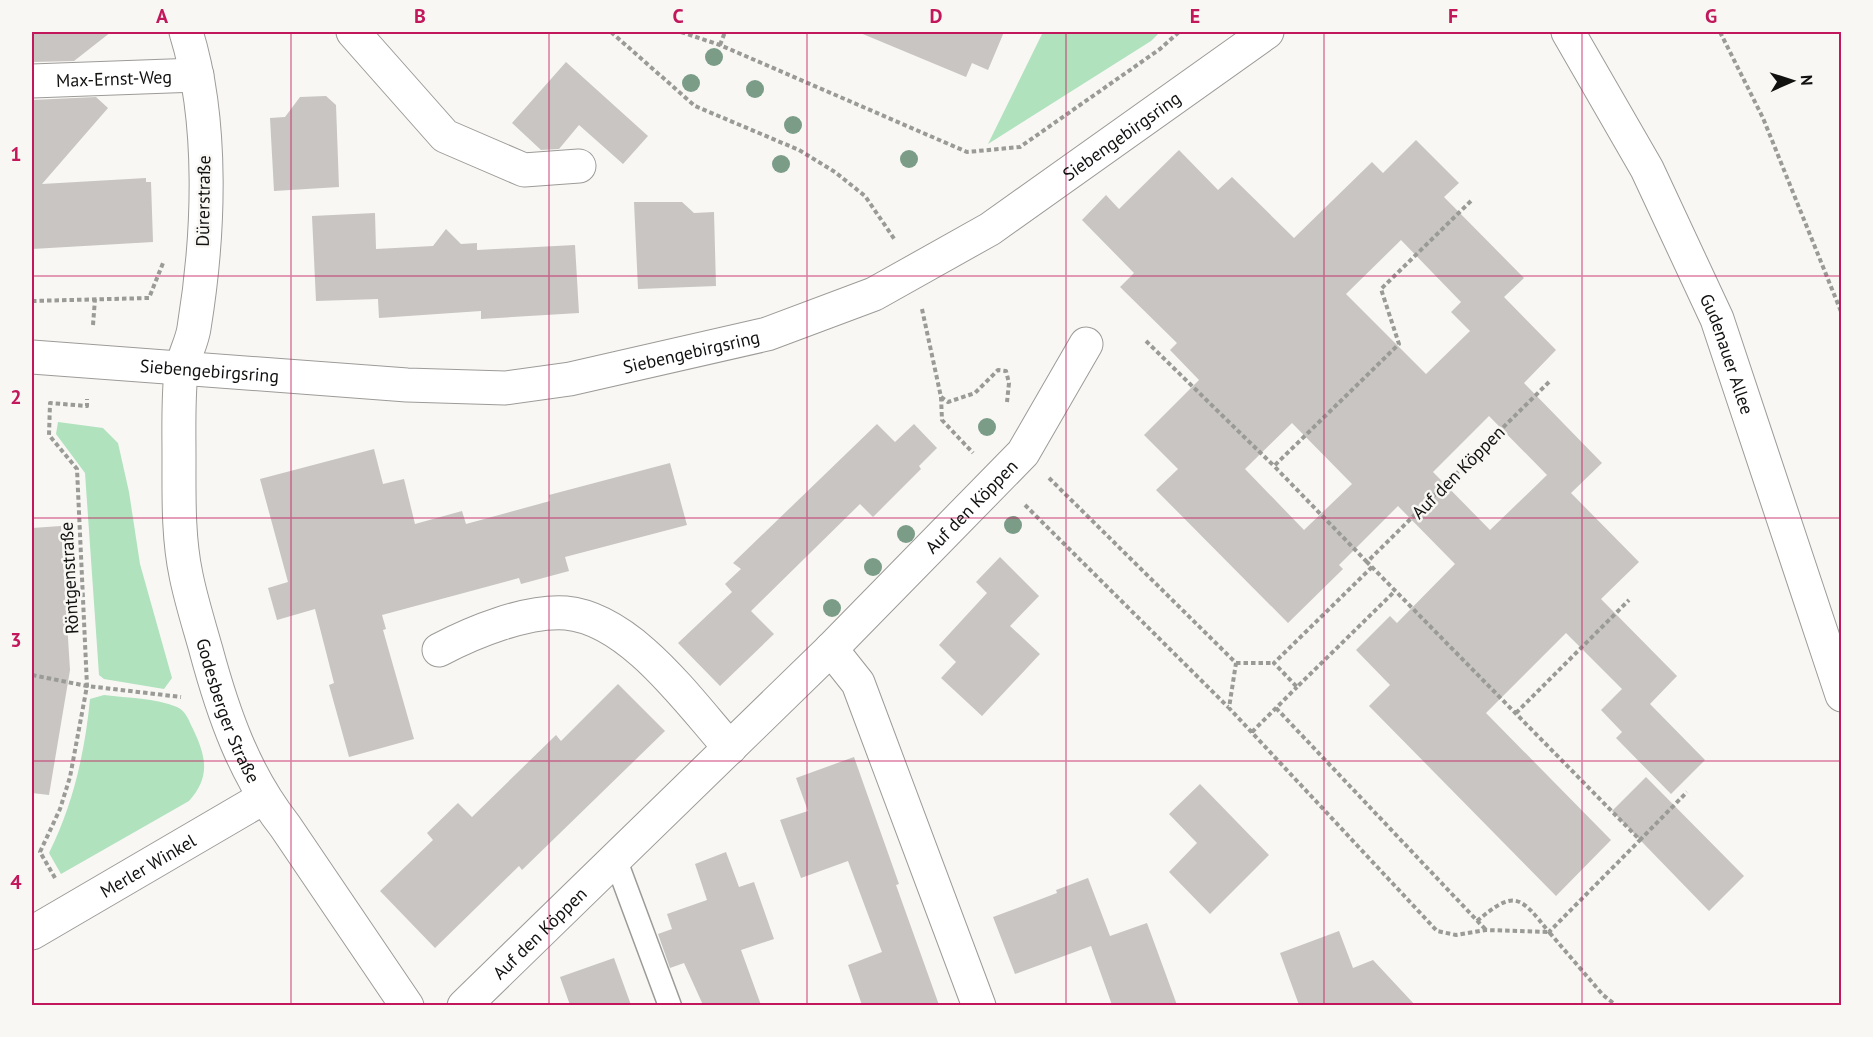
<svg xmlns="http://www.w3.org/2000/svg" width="1873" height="1037" viewBox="0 0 1873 1037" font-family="'PT Sans',sans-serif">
<rect width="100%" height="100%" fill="#f8f7f4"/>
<path fill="#afe2bd" d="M 1043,32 L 1160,32 L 1151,41 L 988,144 Z
M 58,422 L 103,428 L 118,443 L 129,492 L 140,564 L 172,678 L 164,689 L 104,679 L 99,675 L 85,473 L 56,434 Z
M 104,695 C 128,698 155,698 177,707 C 186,711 189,721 193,729 C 206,756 211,777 189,801 L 61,874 L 49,853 C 73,805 85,752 90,699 Z"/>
<path fill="#c8c5c3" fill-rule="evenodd" d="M 32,32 L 111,32 L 74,61 L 32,62 Z
M 858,32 L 1004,32 L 988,70 L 972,63 L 966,77 Z
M 566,62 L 648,136 L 623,164 L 579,125 L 559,149 L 541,150 L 512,123 Z
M 326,96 L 336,105 L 339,187 L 274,191 L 270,118 L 285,117 L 300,97 Z
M 96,97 L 108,108 L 42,184 L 146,178 L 146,182 L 151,182 L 153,242 L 32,249 L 32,100 Z
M 1416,140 L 1459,183 L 1444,197 L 1524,278 L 1504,297 L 1556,350 L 1524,383 L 1602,463 L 1571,493 L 1639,562 L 1601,599 L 1677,676 L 1650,704 L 1705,760 L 1671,794 L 1616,738 L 1622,732 L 1601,710 L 1622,689 L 1566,633 L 1486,713 L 1611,840 L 1556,896 L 1369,706 L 1390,685 L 1356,650 L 1390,616 L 1397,623 L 1455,564 L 1398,506 L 1339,565 L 1343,569 L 1288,623 L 1156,490 L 1178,469 L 1144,435 L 1199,380 L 1170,350 L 1177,343 L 1120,287 L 1134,273 L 1082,220 L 1106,195 L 1119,209 L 1179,150 L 1218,190 L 1232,177 L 1294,238 L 1372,162 L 1383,173 ZM 1401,240 L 1461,302 L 1451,312 L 1470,331 L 1426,374 L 1346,294 ZM 1489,416 L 1547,475 L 1490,530 L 1433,472 ZM 1292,423 L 1352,484 L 1304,530 L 1245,469 Z
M 634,202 L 682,202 L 694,213 L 714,212 L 716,286 L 638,289 Z
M 375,213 L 376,249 L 433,246 L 446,229 L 461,244 L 477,243 L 477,250 L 575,245 L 579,313 L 481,319 L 481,311 L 379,318 L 378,299 L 316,301 L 312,216 Z
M 877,424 L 895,442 L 914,424 L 937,448 L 919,466 L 921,469 L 873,517 L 860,504 L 751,611 L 774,634 L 720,686 L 678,643 L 732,592 L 725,584 L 741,569 L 733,563 Z
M 374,449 L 383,484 L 404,479 L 415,524 L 462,511 L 466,524 L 550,501 L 549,495 L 670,463 L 687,525 L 565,557 L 569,571 L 521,584 L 519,578 L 382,615 L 386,629 L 383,630 L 414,739 L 349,757 L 329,685 L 334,683 L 315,609 L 277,620 L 268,588 L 288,582 L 260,479 Z
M 61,526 L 70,670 L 49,795 L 32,793 L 32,528 Z
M 1000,557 L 1039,596 L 1010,626 L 1040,654 L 982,716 L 941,678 L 956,662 L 939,645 L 987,593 L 976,582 Z
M 618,684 L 665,731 L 522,870 L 519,866 L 435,948 L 380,891 L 433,840 L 427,833 L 458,803 L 472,817 L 556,735 L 561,741 Z
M 854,757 L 899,884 L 896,885 L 939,1005 L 862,1005 L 848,965 L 882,952 L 848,861 L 801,878 L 780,820 L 808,811 L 796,778 Z
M 1646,777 L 1744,876 L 1709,911 L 1612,811 Z
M 1200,784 L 1269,855 L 1210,914 L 1169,872 L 1197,843 L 1169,814 Z
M 726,852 L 739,887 L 754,882 L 774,939 L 741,950 L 761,1005 L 703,1005 L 684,963 L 670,968 L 658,934 L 672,929 L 667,914 L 707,900 L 695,864 Z
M 1088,878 L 1110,936 L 1147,923 L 1177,1005 L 1112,1005 L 1091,946 L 1015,974 L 993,917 L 1057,893 L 1056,890 Z
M 1339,931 L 1353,968 L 1373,960 L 1415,1005 L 1299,1005 L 1280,953 Z
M 614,958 L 631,1005 L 570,1005 L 560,977 Z"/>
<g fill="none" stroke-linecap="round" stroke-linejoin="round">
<g stroke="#9d9b98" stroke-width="25">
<path id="lane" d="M 615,858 L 670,1006"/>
</g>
<g stroke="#9d9b98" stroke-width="35">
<g id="street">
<path id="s1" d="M 186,32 C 214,122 209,236 194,328 C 192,343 183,357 181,372 C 178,400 179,429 179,458 C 179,497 178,537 186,575 C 191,600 199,625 206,650 C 223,713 244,774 285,826 L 407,1006"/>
<path d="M 353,32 L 445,136 L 524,170 L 579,166"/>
<path id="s2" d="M 32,81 L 197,75"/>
<path d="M 831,649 L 858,683 L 979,1006"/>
<path d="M 439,650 C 473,632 527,610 566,613 C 631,619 689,702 730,748"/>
<path id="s3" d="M 32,933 L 263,798"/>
<path id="s4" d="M 464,1006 L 831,649 L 1023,453 L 1086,344"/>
</g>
</g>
<g stroke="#9d9b98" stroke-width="35">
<g id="secondary">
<path id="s5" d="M 1568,32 L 1647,169 L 1717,319 L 1842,695"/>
<path id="s6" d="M 32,357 L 407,385 L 505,388 L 570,379 L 767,334 L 874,294 L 990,229 L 1267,32"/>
</g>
</g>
<path stroke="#9a9a97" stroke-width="4" stroke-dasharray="4.5 3" stroke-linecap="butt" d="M 611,32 L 695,106 L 799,150 L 835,172 L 865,196 L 895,240
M 681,32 L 720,45 L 967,152 L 1020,147 L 1160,49 L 1179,32
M 1720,32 L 1763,118 L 1842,314
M 720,45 L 725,32
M 32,301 L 149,298 L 163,263
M 922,309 L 941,397 L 948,402 L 975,393 L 998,370 L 1006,371 L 1009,383 L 1007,402
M 93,325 L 95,299
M 1146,341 L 1274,466
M 1549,382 L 1367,562 L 1640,840 L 1687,792
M 941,397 L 942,420 L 973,453
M 1049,478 L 1236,663 L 1229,708 L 1437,931 L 1456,935 L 1486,930 L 1549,932 L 1603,995 L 1617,1006
M 1025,505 L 1228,707
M 1367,562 L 1274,466 L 1399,344 L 1381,289 L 1473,199
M 1372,567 L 1274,663 L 1297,687 L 1395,591
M 1236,663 L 1274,663
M 32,675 L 87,686 L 181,697
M 1276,708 L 1486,930
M 1516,713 L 1629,600
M 1252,732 L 1297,687
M 55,878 L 40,852 L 60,809 L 70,777 L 87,686 L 77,469 L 49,435 L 50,403 L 87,406 L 87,399
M 1477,921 C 1515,889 1520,896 1549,932 L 1640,840"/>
<use href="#lane" stroke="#fff" stroke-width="22"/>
<use href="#street" stroke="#fff" stroke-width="33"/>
<use href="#secondary" stroke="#fff" stroke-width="33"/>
</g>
<g fill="#7b9c87">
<circle cx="714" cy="57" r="9"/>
<circle cx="691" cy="83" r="9"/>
<circle cx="755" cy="89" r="9"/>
<circle cx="793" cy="125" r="9"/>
<circle cx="909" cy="159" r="9"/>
<circle cx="781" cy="164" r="9"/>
<circle cx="987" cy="427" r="9"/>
<circle cx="1013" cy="525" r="9"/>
<circle cx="906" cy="534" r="9"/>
<circle cx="873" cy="567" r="9"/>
<circle cx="832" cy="608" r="9"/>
</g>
<path fill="none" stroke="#c2185b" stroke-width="1.5" stroke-opacity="0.55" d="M 291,32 L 291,1006M 549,32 L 549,1006M 807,32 L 807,1006M 1066,32 L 1066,1006M 1324,32 L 1324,1006M 1582,32 L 1582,1006M 32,276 L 1842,276M 32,518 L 1842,518M 32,761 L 1842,761"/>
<g text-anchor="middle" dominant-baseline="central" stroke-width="5" stroke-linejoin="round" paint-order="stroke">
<g font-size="18" fill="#111110" stroke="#f8f7f4">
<text stroke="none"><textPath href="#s2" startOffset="82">Max-Ernst-Weg</textPath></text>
<text stroke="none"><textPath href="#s6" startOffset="1150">Siebengebirgsring</textPath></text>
<text transform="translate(203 201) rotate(-89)">Dürerstraße</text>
<text stroke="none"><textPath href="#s6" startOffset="664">Siebengebirgsring</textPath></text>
<text stroke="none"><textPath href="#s5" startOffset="360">Gudenauer Allee</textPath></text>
<text stroke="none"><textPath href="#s6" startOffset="178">Siebengebirgsring</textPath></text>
<text transform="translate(1458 472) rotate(-45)">Auf den Köppen</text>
<text stroke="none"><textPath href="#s4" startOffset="712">Auf den Köppen</textPath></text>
<text transform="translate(69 578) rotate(-93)">Röntgenstraße</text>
<text stroke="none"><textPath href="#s1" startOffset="690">Godesberger Straße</textPath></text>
<text stroke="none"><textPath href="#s3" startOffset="134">Merler Winkel</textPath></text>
<text stroke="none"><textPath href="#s4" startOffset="105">Auf den Köppen</textPath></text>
</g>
</g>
<rect width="1873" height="1037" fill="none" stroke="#f8f7f4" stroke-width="66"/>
<g transform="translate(1792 81) rotate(87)" stroke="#f8f7f4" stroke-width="4.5" paint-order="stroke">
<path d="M0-4.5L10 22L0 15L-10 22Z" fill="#111110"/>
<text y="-9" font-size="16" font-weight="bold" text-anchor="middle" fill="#111110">N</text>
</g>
<rect x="33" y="33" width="1807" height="971" fill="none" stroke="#c2185b" stroke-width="2"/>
<g font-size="20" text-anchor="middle" font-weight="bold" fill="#c2185b">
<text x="162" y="23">A</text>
<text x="420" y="23">B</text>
<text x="678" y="23">C</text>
<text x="936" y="23">D</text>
<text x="1195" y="23">E</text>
<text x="1453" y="23">F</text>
<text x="1711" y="23">G</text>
<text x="16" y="161">1</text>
<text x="16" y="404">2</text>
<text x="16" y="647">3</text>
<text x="16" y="889">4</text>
</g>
</svg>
